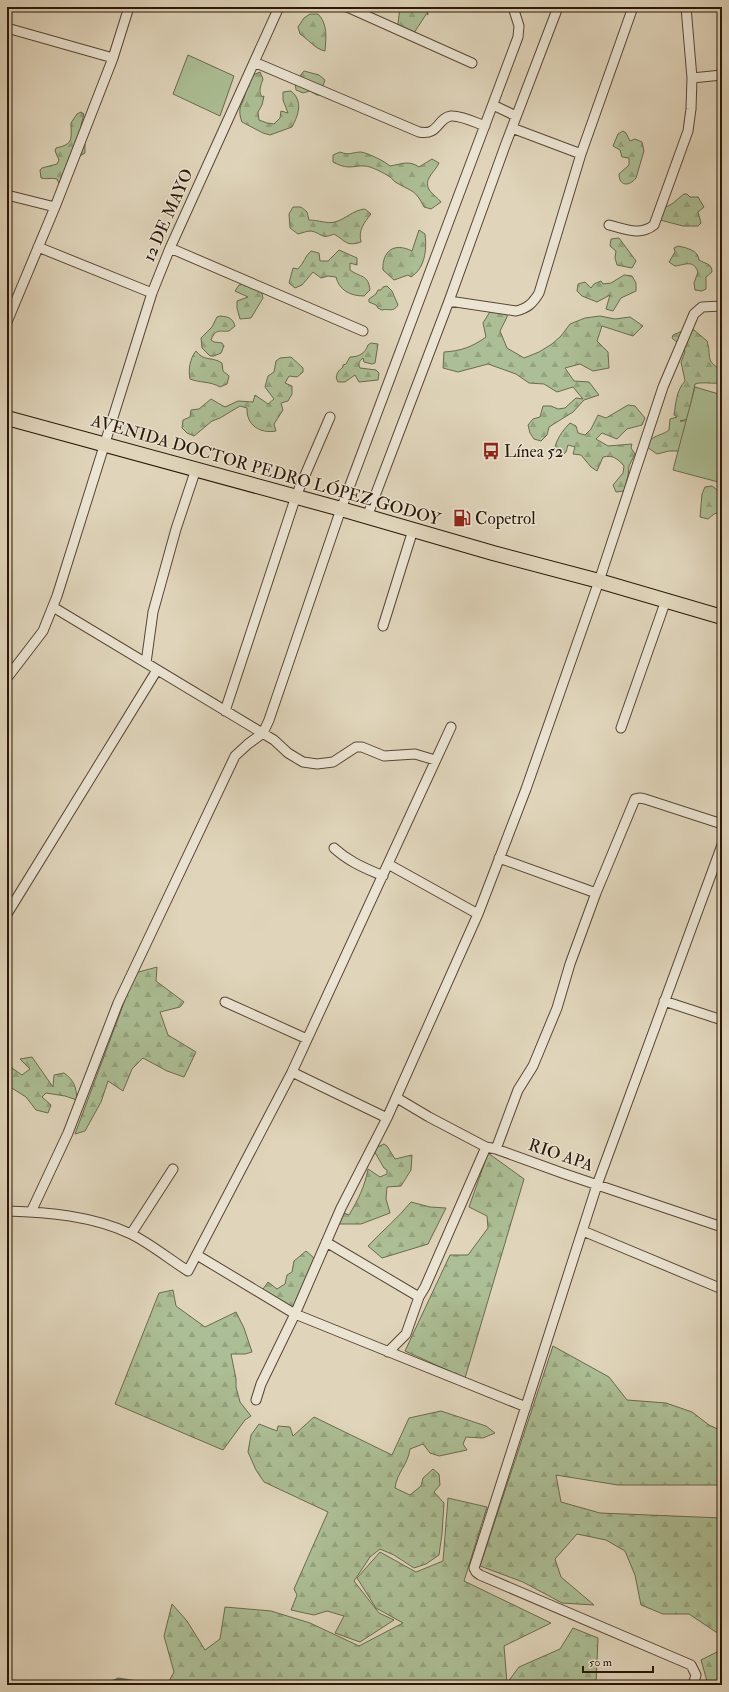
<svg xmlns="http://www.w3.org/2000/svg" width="729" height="1692" viewBox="0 0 729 1692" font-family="'IM FELL Double Pica',serif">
<defs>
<pattern id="forest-firs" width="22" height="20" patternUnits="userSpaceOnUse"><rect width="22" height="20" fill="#acbe95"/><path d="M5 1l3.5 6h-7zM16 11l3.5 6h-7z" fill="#94a37f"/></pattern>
</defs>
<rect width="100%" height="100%" fill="#e0d5bb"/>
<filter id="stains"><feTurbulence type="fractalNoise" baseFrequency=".005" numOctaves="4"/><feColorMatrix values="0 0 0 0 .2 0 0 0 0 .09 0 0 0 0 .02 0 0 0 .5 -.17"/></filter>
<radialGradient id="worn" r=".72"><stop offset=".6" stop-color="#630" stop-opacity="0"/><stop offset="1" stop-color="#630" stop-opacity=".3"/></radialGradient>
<path fill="url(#forest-firs)" stroke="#6b6a4e" d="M 400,7 L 408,7 L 412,12 L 419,7 L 427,7 L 428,15 L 427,13 L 425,16 L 414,33 L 403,29 L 398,24 Z
M 310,14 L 318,14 C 328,24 326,38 325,51 C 315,49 308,39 300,34 L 298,27 L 304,18 Z
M 304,71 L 319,75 L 325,80 L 322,88 L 322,95 L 317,95 L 310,91 L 303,93 L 296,90 L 295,82 Z
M 260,72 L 263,79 C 261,85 258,91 262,97 L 264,96 L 262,105 L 258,112 L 259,120 L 267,123 L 274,124 L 280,118 L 281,111 L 288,113 L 283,100 L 283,92 L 291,91 C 303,101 299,114 292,127 L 270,135 L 263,133 L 242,122 C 235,104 247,103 245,87 L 253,75 Z
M 81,112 L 84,114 L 81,125 L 85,145 L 85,153 L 78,157 L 60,186 L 57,179 C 51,177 47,180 41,178 L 40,170 L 42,168 L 57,164 L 59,160 L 55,151 L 56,148 C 74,144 71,139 71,123 L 77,114 Z
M 623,131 L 626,133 L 630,141 L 635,139 L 642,142 L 644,151 L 636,178 C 629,187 619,186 619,174 L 629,165 L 629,158 L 622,157 L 620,150 L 613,146 L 618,134 Z
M 340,152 C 350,156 352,152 361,152 C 368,153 386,162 390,166 C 402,164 409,160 419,167 L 432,159 L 439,163 C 435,172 422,180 430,191 C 433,195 438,198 441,202 L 431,209 L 424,207 C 415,189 412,192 397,183 C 394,182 392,178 390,177 C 384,173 376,169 370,167 C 356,163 351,172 333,162 L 333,155 Z
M 684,194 L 687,194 L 690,197 L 698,197 L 704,207 L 698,212 L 701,223 L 698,226 L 683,226 L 660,220 L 662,207 C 670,208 677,199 684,194 Z
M 293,207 L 301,207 L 307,212 L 309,220 C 318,220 327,224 335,222 C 346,219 353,210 365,209 L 371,214 C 364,223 358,230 361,242 C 346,247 346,241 334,234 C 321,240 322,233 311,231 C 307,231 302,233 298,234 L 290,228 L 289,214 Z
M 419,230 L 425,234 C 427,250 425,268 411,277 L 408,275 L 394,280 L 383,270 C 382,251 394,242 412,251 Z
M 619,238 L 636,261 L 632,268 L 617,265 L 615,258 L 616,251 L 610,246 L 611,239 Z
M 678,246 C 687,248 698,250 699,260 C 705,264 712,263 712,272 L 706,277 L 706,289 L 702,291 L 695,290 L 694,283 L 698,272 C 693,259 685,265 675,266 L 669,262 L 675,252 L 674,248 Z
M 339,250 L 357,258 L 357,265 L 350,263 L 350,270 C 361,278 368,274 370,290 L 364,296 C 350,296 339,290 336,277 L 328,276 L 321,278 L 313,272 L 302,285 L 295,288 L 289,283 L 293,268 L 298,269 C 304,263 305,256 311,251 L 319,253 L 320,261 L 328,261 Z
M 624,275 L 632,276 L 636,283 L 636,291 L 621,298 L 613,311 L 606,309 L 610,295 L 597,302 L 582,296 L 577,291 L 578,284 L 585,282 L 591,288 L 594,284 L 601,281 L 603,284 L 611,283 Z
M 246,284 L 261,290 L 263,298 L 251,318 L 240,319 L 237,308 L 237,301 L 248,297 L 235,291 L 239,285 Z
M 387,286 L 392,291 L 398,305 C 393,313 388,308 382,310 L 378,308 L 376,305 L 369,302 L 369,299 L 376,294 L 378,290 L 381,290 L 383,287 Z
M 491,310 L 507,314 L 507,317 L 500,331 L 507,348 L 524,358 L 539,352 L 552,344 L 561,336 L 570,324 L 585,318 L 600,316 L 615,319 L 630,317 L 643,326 L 633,336 L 602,326 L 597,341 L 608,352 L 609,368 L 593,371 L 580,364 L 565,368 L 574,381 L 589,382 L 599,395 L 584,400 L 573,412 L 549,427 L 547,435 L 541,441 L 534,439 L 530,433 L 528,425 L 533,419 L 540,417 L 543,406 L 551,406 L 558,409 L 565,408 L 576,398 L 583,399 L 573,387 L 557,392 L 544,384 L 529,383 L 516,374 L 488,364 L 458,372 L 443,368 L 444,352 C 461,351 472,347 486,337 L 483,323 Z
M 220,316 C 228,317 232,317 235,326 L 229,331 C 219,332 216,328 211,340 L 214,342 L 222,343 L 224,346 L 221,353 L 214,356 L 210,356 L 202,348 L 201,338 L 212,327 L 217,317 Z
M 687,329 L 694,330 L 707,341 C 712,356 704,361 722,370 L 722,382 C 713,385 704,381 695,384 L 688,419 L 680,421 L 688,421 L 680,451 L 669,451 L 657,454 L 647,447 L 649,441 C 655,435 663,435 669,430 L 670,419 L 677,417 L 674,415 C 676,403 676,391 685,381 L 681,362 L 685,352 L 684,348 L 672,338 L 673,335 Z
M 371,343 L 378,344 L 375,363 L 372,364 L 364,362 L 363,358 C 359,361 358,364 360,368 L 376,370 L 379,373 L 378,380 L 359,382 L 355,375 L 345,382 L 338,382 C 334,376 338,371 343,367 L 343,365 L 346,364 L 350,357 C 358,357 365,354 368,345 Z
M 196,351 C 204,362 211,356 222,363 L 223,371 L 229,376 L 227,384 L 220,387 C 210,381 200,383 190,379 C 188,370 190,358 196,351 Z
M 291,357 L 303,368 L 303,372 L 297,377 L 289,376 L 285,383 L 292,386 L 292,394 L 288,401 L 281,403 L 283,410 L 274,424 L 276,431 C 260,434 246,425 247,408 L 240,406 L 220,418 L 212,421 L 194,436 L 187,433 L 182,428 L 183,420 L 190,417 L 191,410 L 199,409 L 211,399 L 225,407 L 238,401 L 253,402 L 255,395 L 268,404 L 274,399 L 265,387 L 268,376 L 274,372 L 276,361 L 280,358 Z
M 628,405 L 635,406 L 645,418 L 642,425 L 627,429 L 617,439 L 602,433 L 596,439 L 608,446 L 632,444 L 631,448 L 635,454 L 629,466 L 628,476 L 624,491 L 616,492 L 613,485 L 623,473 L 624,466 C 617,458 613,455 603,457 L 597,471 L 591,467 L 581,455 L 573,454 L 575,447 L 568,445 L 566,452 L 560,457 L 554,451 C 556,440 562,431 570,423 L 576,426 L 578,433 L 585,435 L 591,429 L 598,415 L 606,418 Z
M 712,486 C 722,492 722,500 722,511 L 714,514 L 708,519 L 700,517 L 702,494 L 705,487 Z
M 157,967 L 156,981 L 184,1002 L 180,1007 L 160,1012 L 168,1035 L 196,1052 L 184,1077 L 167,1071 L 143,1058 L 132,1069 L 123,1091 L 108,1081 L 101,1102 L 85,1131 L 75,1134 L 135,973 Z
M 32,1057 L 53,1087 L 54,1075 L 64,1073 C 75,1081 76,1087 77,1100 L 65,1096 L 46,1093 L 42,1097 L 51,1105 L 48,1113 L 36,1110 L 26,1097 L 7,1085 L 7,1060 L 12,1068 L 22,1075 L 30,1069 L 20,1059 Z
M 384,1144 L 387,1146 L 395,1159 L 412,1155 L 411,1170 L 401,1186 L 387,1187 L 386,1199 L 390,1213 L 361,1224 L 337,1224 L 339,1211 L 349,1215 C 358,1200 365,1186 368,1169 L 380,1177 L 387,1174 L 387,1170 L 384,1168 L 373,1149 Z
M 488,1153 L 524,1179 L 465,1378 L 405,1351 L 450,1255 L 468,1255 L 488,1228 L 487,1216 L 469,1207 Z
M 411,1202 L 430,1207 L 446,1208 L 428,1244 L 382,1258 L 368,1246 C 382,1231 398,1218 411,1202 Z
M 306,1251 L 314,1258 L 293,1313 L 261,1292 L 268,1282 L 277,1289 L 285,1284 L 287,1275 L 292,1272 L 294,1261 Z
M 173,1290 L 176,1306 L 205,1327 L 236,1312 L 244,1328 L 252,1352 L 245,1354 L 231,1354 L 236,1379 L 236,1387 L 240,1402 L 251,1416 L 245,1420 L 223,1450 L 115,1404 L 159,1293 Z
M 553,1346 L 609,1377 L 627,1400 L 666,1403 L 692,1412 L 709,1425 L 722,1431 L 722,1485 L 618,1485 L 556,1475 L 561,1502 L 600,1513 L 722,1518 L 722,1636 L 689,1614 L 663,1614 L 641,1605 L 635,1575 L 625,1551 L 606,1540 L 577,1534 L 555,1559 L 561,1577 L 594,1605 L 562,1603 L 523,1582 L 480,1566 Z
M 441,1411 L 486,1426 L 495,1433 L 483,1438 L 466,1437 L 463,1444 L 467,1450 L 439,1456 L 430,1453 L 423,1444 L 410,1449 C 408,1465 397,1472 395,1488 L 410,1495 L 421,1486 L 423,1478 L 433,1469 L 439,1474 L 440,1485 L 434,1492 L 444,1503 L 442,1534 L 439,1555 L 426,1564 L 414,1568 L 394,1555 L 380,1549 L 370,1557 L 354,1581 L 379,1613 L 394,1620 L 360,1642 L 335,1633 L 344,1616 L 327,1611 L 314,1615 L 291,1610 L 297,1595 L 294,1589 L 328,1512 L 264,1482 L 256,1470 L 248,1452 L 251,1435 L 259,1424 L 277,1431 L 278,1426 L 290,1427 L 293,1436 L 314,1417 L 392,1455 L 409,1418 Z
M 448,1498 L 487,1507 L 464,1581 L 551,1623 L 504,1646 L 507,1683 L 519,1667 L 560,1649 L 573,1628 L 598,1638 L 596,1685 L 167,1685 L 174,1672 L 164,1636 L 172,1604 L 187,1621 L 205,1650 L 220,1639 L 225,1607 L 271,1611 L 310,1623 L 359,1646 L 403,1623 L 376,1608 L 357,1578 L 380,1552 L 416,1572 L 443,1561 Z
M 722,1647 L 722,1685 L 706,1685 L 707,1681 L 701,1660 L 721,1650 Z"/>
<path fill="#acbe95" stroke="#6b6a4e" d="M 188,55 L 234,76 L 220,116 L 173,94 Z
M 695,387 L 722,395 L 722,483 L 673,470 Z"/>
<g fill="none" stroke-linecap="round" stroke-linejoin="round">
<path stroke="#6a786d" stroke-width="3" d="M 105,1685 L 118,1679 L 132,1681 L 135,1685"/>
<g stroke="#584635" stroke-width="11">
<path id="street" d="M 347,7 L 472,63
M 7,28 L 113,58
M 254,62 L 419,132 C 439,136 437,118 451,116 C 461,115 476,123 485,126
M 692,78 L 722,75
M 493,105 L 516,116
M 512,128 L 581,154
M 7,195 L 55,207
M 609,225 C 625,229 640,236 654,225 L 688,131 L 691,109 L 692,78 L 686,7
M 38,247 L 152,293
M 170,248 L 363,331
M 449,301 L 516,311 C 528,308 533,303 539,293 L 581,154 L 633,7
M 7,322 L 55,207 L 113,58 L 129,7
M 367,517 L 449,301 L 505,146 L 558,7
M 53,607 L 274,740 L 288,753 L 303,762 L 317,764 L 333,762 L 356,747 L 362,747 L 384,756 L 415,754 L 435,760
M 383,626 L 413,530
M 146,663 L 153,612 L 176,529 L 196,469
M 7,678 L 43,631 L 57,596 L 152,293 L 170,248 L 279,7
M 225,711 L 296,496 L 330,417
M 621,728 L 666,600
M 334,848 C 349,862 365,868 383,876
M 499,858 L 596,893
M 388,864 L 478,914
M 7,914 L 157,670
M 664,1001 L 722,1020
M 225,1002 L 307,1039
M 292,1072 L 387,1118
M 397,1098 L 429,1117 L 486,1147 L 496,1149 L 565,1174 L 722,1227
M 496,1149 L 518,1090 L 533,1066 L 557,1008 L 570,964 L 596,893 L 635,799 L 640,798 L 645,799 L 722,824
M 7,1211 C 48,1212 93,1216 131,1234 C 151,1244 169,1259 188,1271 L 292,1072 L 451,727
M 31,1212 L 68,1133 L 118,1003 L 235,756 L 248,744 L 263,733 L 269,720 L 341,509 L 518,37 L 519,26 L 513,7
M 583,1231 L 722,1289
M 131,1234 L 173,1169
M 326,1242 L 419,1297 L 425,1287 L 486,1147
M 197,1255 L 295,1314 L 526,1407
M 388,1352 L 406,1334 L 419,1297
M 256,1400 L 261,1384 L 295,1314 L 341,1208 L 387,1118 L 478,914 L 526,789 L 599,581 L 663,387 L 694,314 L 702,307 L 722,306
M 693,1685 L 696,1675 L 691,1665 L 480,1575 L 476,1572 L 474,1568 L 597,1185 L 722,845"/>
</g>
<g stroke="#2a1708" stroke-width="16">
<path id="primary" d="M 7,418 L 341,509 L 493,553 L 599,581 L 722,617"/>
</g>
<use href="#street" stroke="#ebe4d3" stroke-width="9"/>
<use href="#primary" stroke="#e0d5bb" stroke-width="14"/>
</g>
<defs>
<g id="bus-bare" transform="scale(1.38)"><path d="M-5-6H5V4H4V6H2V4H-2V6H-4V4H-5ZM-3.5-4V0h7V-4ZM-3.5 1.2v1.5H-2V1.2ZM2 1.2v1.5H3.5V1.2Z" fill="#8f2418" stroke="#ebe4d3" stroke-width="2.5" paint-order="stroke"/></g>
<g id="fuel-bare" transform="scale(1.38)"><path d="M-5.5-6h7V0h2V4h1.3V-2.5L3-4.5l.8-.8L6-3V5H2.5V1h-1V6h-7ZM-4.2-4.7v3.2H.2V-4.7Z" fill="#8f2418" stroke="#ebe4d3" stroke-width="2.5" paint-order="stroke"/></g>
</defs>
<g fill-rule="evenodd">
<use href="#bus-bare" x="491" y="451"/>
<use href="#fuel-bare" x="462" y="518"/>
</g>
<g text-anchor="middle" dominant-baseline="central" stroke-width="3" stroke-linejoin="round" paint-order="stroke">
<g font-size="17" fill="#2a1708" stroke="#ebe4d3">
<text transform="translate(168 215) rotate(-66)">12 DE MAYO</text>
<text transform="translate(266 470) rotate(16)">AVENIDA DOCTOR PEDRO LÓPEZ GODOY</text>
<text transform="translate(561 1155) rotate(19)">RIO APA</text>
</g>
<g font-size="17" fill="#2a1708" stroke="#ebe4d3" text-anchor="start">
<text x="504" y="451">Línea 52</text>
<text x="475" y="518">Copetrol</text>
</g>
</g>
<rect width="729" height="1692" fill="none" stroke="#e0d5bb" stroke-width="24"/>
<rect x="8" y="8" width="713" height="1676" fill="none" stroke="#2a1708" stroke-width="2"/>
<rect x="12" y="12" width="705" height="1668" fill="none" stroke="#2a1708"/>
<path d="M583 1666v6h70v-6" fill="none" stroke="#2a1708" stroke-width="2"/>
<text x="589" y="1666" font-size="12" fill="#2a1708" stroke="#ebe4d3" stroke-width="3" paint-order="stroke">50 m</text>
<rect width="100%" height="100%" filter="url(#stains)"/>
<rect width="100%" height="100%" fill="url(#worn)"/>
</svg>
